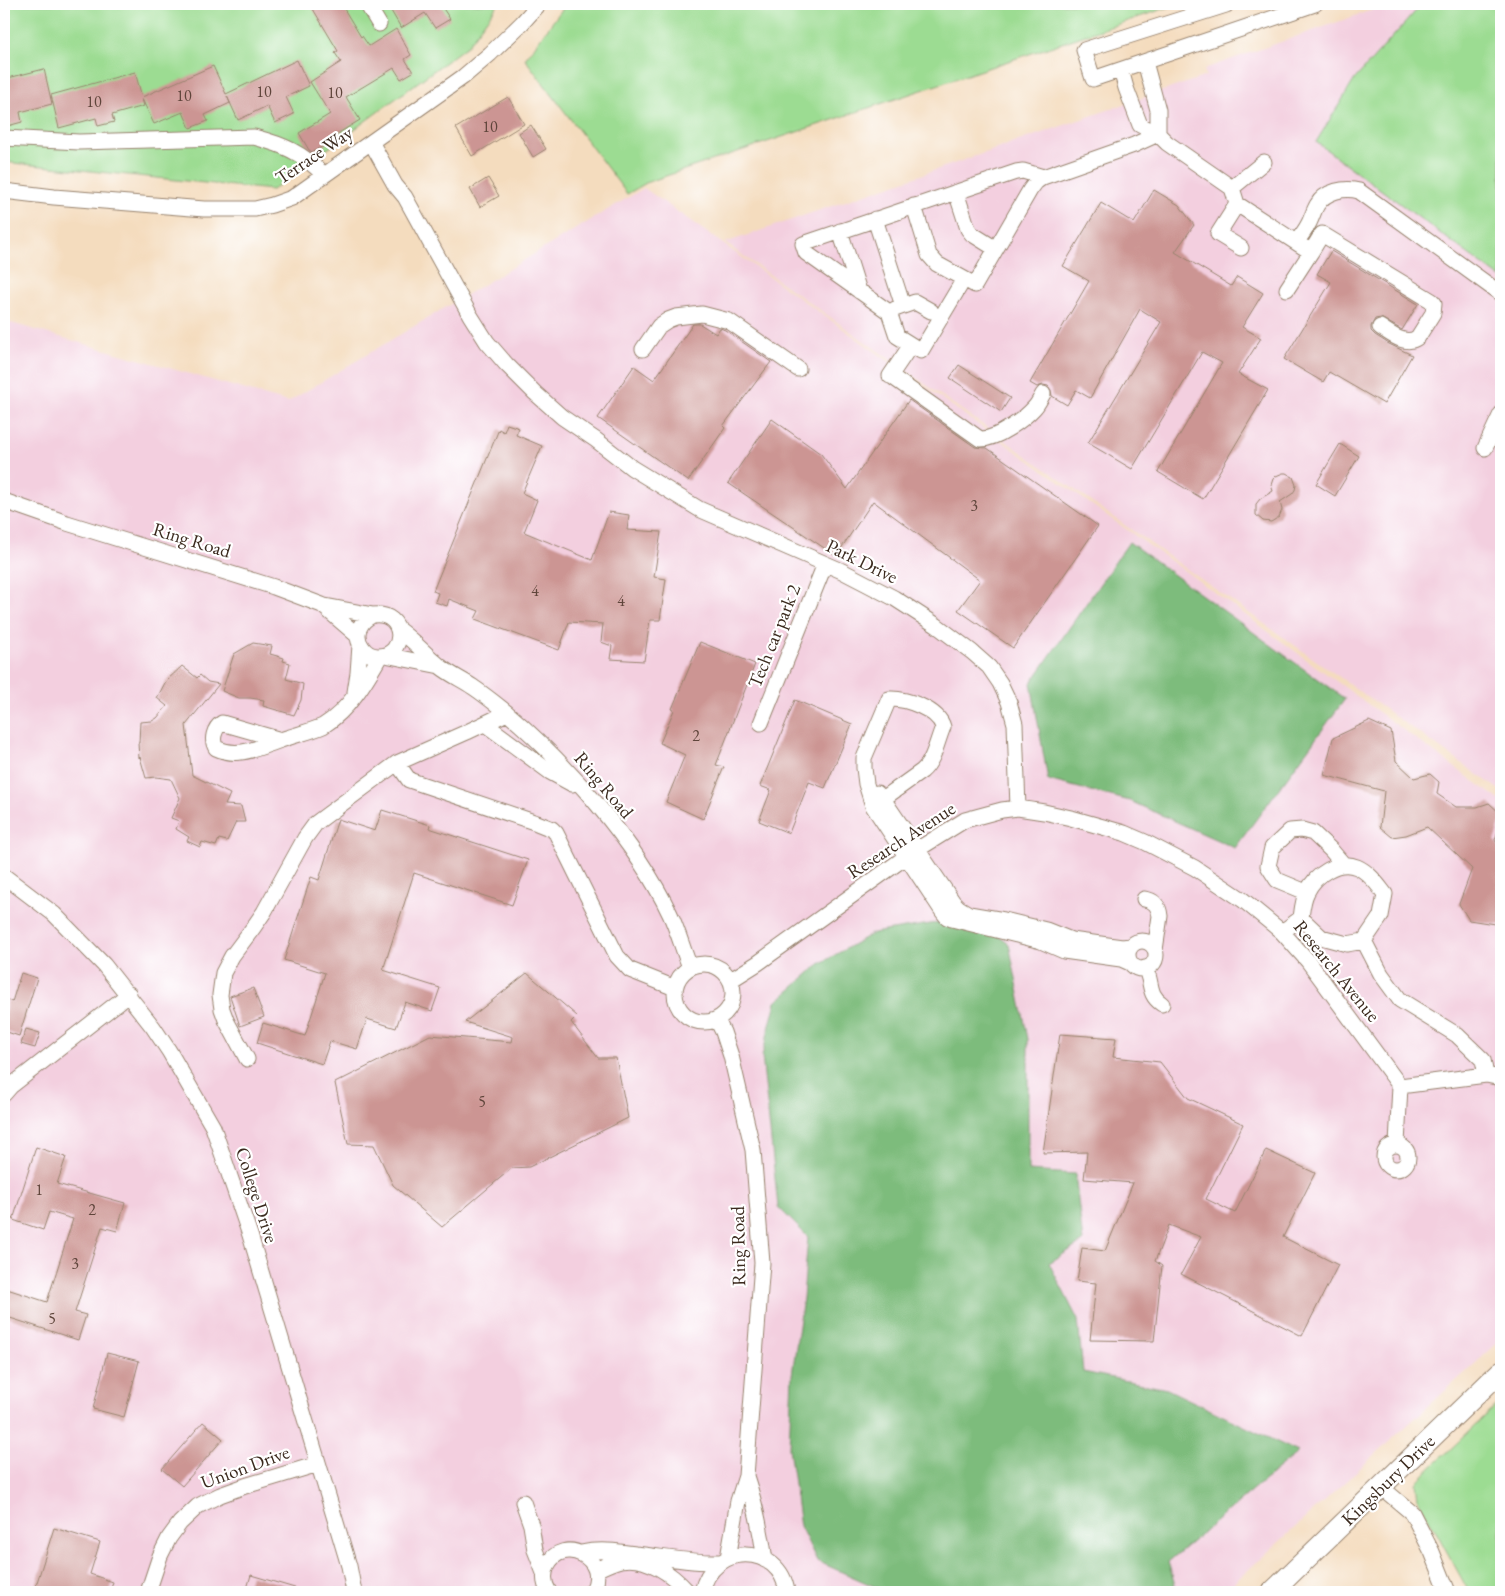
<svg xmlns="http://www.w3.org/2000/svg" width="1505" height="1596" viewBox="0 0 1505 1596" font-family="'EB Garamond',serif">
<rect width="100%" height="100%" fill="#fff"/>
<filter id="ink" filterUnits="userSpaceOnUse"><feTurbulence type="fractalNoise" baseFrequency=".02" numOctaves="2"/><feDisplacementMap in="SourceGraphic" scale="10" xChannelSelector="R" yChannelSelector="G"/><feConvolveMatrix kernelMatrix="1 2 1 2 8 2 1 2 1" color-interpolation-filters="sRGB"/></filter>
<filter id="wash" filterUnits="userSpaceOnUse"><feTurbulence type="fractalNoise" baseFrequency=".0096" numOctaves="4" result="noise"/><feDisplacementMap in="SourceGraphic" scale="20" xChannelSelector="R" yChannelSelector="G"/><feGaussianBlur stdDeviation="1.12" result="paint"/><feColorMatrix in="noise" values="0 0 0 0 0 0 0 0 0 0 0 0 0 0 0 0 0 1.4 0 .05"/><feComposite in="paint" operator="in"/></filter>
<g filter="url(#wash)">
<rect width="100%" height="100%" fill="#f4dcbe"/>
<path fill="#f3cfdf" d="M 1389,4 L 1501,4 L 1501,791 L 725,243 L 1206,76 L 1204,69 Z
M 644,188 L 1174,563 L 1501,801 L 1501,1340 L 1224,1592 L 4,1592 L 4,321 L 288,402 Z"/>
<path fill="#9cdc92" stroke="#6c8358" d="M 4,4 L 498,4 L 467,46 L 272,190 L 4,162 Z
M 566,4 L 1178,4 L 648,182 L 627,194 L 525,59 Z
M 1422,4 L 1501,4 L 1501,278 L 1316,142 L 1355,79 Z
M 1501,1401 L 1501,1592 L 1469,1592 L 1418,1499 L 1416,1482 Z"/>
<path fill="#7dbc7c" stroke="#5c734d" d="M 1129,542 L 1345,699 L 1235,848 L 1130,801 L 1048,780 L 1031,683 Z
M 975,919 L 1009,944 L 1028,1039 L 1028,1171 L 1075,1174 L 1083,1242 L 1049,1263 L 1078,1320 L 1083,1372 L 1167,1389 L 1298,1452 L 1168,1562 L 1176,1588 L 1172,1592 L 887,1592 L 817,1561 L 800,1526 L 789,1448 L 792,1375 L 803,1298 L 808,1237 L 778,1207 L 762,1056 L 776,1002 L 821,963 L 873,933 L 930,924 Z"/>
<g id="blocks">
<path fill="#cc9593" d="M 310,4 L 341,4 L 361,37 L 362,36 L 369,46 L 396,29 L 411,55 L 405,59 L 413,72 L 401,79 L 394,68 L 346,97 L 360,120 L 325,141 L 327,144 L 312,152 L 309,150 L 299,133 L 330,114 L 310,82 L 341,62 L 335,53 L 338,51 Z
M 387,4 L 440,4 L 450,19 L 435,28 L 425,13 L 401,28 Z
M 297,60 L 309,86 L 286,97 L 294,114 L 275,123 L 267,106 L 238,120 L 227,96 L 230,103 L 205,115 L 208,121 L 190,128 L 183,112 L 154,124 L 142,99 L 144,106 L 112,115 L 114,122 L 98,126 L 96,118 L 59,128 L 51,95 L 135,72 L 142,97 L 213,66 L 226,94 Z
M 44,69 L 52,104 L 20,112 L 22,122 L 4,127 L 4,79 Z
M 508,97 L 524,124 L 472,156 L 456,128 Z
M 531,125 L 546,149 L 533,157 L 519,133 Z
M 488,178 L 499,196 L 480,207 L 470,189 Z
M 1154,190 L 1179,205 L 1194,225 L 1175,252 L 1231,286 L 1237,277 L 1263,293 L 1242,327 L 1261,338 L 1238,374 L 1268,390 L 1203,499 L 1158,472 L 1222,363 L 1202,352 L 1132,469 L 1088,443 L 1161,322 L 1140,309 L 1090,398 L 1076,390 L 1067,405 L 1052,396 L 1051,390 L 1048,386 L 1043,385 L 1037,387 L 1030,383 L 1089,281 L 1063,266 L 1101,203 L 1134,223 Z
M 1331,251 L 1418,304 L 1402,330 L 1381,318 L 1375,319 L 1371,326 L 1371,331 L 1375,335 L 1389,344 L 1412,355 L 1384,404 L 1329,372 L 1323,382 L 1284,359 L 1331,282 L 1317,274 Z
M 693,324 L 700,324 L 716,334 L 720,328 L 725,330 L 771,362 L 723,426 L 725,428 L 688,481 L 598,418 L 634,366 L 654,380 Z
M 959,365 L 1010,398 L 1001,412 L 950,378 Z
M 909,400 L 975,447 L 987,448 L 1098,526 L 1013,648 L 958,610 L 980,580 L 873,501 L 836,556 L 728,483 L 772,419 L 821,454 L 847,489 Z
M 507,424 L 519,428 L 516,435 L 542,446 L 522,493 L 537,500 L 524,532 L 592,560 L 609,512 L 629,515 L 627,530 L 661,532 L 654,577 L 666,579 L 660,620 L 650,620 L 644,661 L 610,659 L 612,646 L 601,642 L 603,624 L 569,622 L 559,650 L 475,619 L 479,611 L 449,599 L 447,606 L 435,602 L 438,593 L 433,591 L 499,429 L 504,432 Z
M 1340,444 L 1359,456 L 1335,496 L 1316,484 Z
M 1283,473 L 1286,473 L 1293,477 L 1296,485 L 1295,490 L 1292,494 L 1280,502 L 1282,510 L 1279,517 L 1271,522 L 1263,521 L 1256,515 L 1256,504 L 1260,499 L 1273,491 L 1271,485 L 1273,479 L 1276,476 Z
M 700,642 L 755,664 L 716,765 L 724,767 L 703,819 L 666,802 L 685,755 L 660,743 L 674,710 L 672,709 Z
M 253,643 L 272,646 L 270,654 L 284,658 L 283,661 L 290,663 L 286,679 L 303,684 L 301,700 L 294,715 L 263,706 L 264,700 L 250,698 L 239,698 L 222,691 L 234,654 Z
M 182,666 L 197,678 L 200,675 L 208,682 L 219,684 L 186,725 L 192,775 L 230,794 L 225,805 L 241,806 L 245,822 L 236,822 L 227,841 L 219,839 L 216,846 L 202,842 L 200,847 L 187,841 L 189,837 L 176,829 L 179,821 L 171,818 L 180,798 L 171,779 L 156,777 L 146,778 L 140,757 L 139,758 L 138,743 L 139,743 L 140,722 L 152,721 L 157,718 L 167,706 L 157,698 L 166,681 Z
M 795,700 L 852,724 L 825,788 L 809,782 L 789,833 L 759,821 L 771,790 L 760,786 Z
M 1369,721 L 1391,731 L 1396,761 L 1414,778 L 1430,774 L 1439,782 L 1437,794 L 1456,807 L 1477,807 L 1489,803 L 1501,814 L 1501,820 L 1495,840 L 1501,851 L 1501,925 L 1469,920 L 1459,904 L 1472,869 L 1427,827 L 1406,835 L 1392,837 L 1380,827 L 1384,791 L 1324,775 L 1333,738 Z
M 382,810 L 430,825 L 429,828 L 528,860 L 512,905 L 414,873 L 383,970 L 440,988 L 432,1011 L 405,1002 L 396,1028 L 367,1019 L 357,1049 L 330,1041 L 322,1064 L 257,1043 L 263,1023 L 305,1036 L 325,973 L 284,960 L 311,877 L 319,880 L 338,819 L 375,831 Z
M 21,973 L 37,978 L 19,1036 L 4,1031 L 4,1015 L 8,1000 L 12,1002 Z
M 527,973 L 577,1016 L 571,1022 L 598,1058 L 616,1058 L 628,1118 L 529,1167 L 512,1168 L 442,1227 L 393,1185 L 374,1145 L 348,1144 L 335,1083 L 430,1035 L 512,1042 L 513,1037 L 465,1022 Z
M 253,988 L 264,1017 L 240,1026 L 230,996 Z
M 26,1029 L 40,1033 L 35,1048 L 21,1044 Z
M 1060,1034 L 1116,1038 L 1113,1057 L 1160,1062 L 1188,1098 L 1243,1124 L 1206,1199 L 1235,1213 L 1266,1150 L 1315,1173 L 1283,1237 L 1338,1265 L 1302,1336 L 1181,1274 L 1201,1237 L 1169,1225 L 1155,1261 L 1162,1266 L 1154,1341 L 1090,1340 L 1096,1283 L 1077,1281 L 1082,1248 L 1105,1251 L 1133,1183 L 1084,1179 L 1087,1152 L 1043,1153 Z
M 36,1147 L 66,1157 L 57,1184 L 125,1203 L 117,1231 L 102,1227 L 75,1312 L 86,1315 L 78,1340 L 4,1316 L 4,1288 L 47,1302 L 73,1219 L 49,1212 L 43,1230 L 13,1220 Z
M 107,1353 L 139,1361 L 124,1417 L 93,1409 Z
M 203,1422 L 223,1439 L 182,1486 L 162,1469 Z
M 54,1528 L 100,1542 L 90,1574 L 113,1582 L 110,1592 L 34,1592 Z
M 251,1575 L 298,1589 L 297,1592 L 246,1592 Z"/>
</g>
</g>
<g filter="url(#ink)">
<use href="#blocks" fill-opacity="0" stroke="#98836e" stroke-width="1"/>
<g fill="none" stroke-linecap="round" stroke-linejoin="round">
<g stroke="#98836e" stroke-width="17">
<path id="minor" d="M 367,4 L 379,24
M 1226,5 L 1084,50 L 1093,79 L 1315,4
M 1145,62 L 1158,110 L 1158,134
M 1121,70 L 1126,88 L 1140,125 L 1158,134 L 1167,143 L 1232,188 L 1237,204 L 1311,252 L 1322,234 L 1432,301 L 1434,303 L 1433,313 L 1418,337 C 1406,347 1391,334 1380,327
M 4,138 L 79,142 L 254,137 C 284,145 301,152 324,175
M 371,142 L 395,185 L 405,197 L 470,315 L 487,342 L 506,364 L 535,393 L 562,417 L 596,440 L 632,468 L 699,509 L 842,571 L 894,598 L 936,625 L 972,652 L 989,667 L 1000,683 L 1009,702 L 1015,724 L 1018,808
M 1232,188 L 1264,162
M 4,191 L 54,197 L 204,209 L 255,209 L 272,205 L 292,198 L 463,77 L 490,54 L 522,23 L 539,4
M 956,192 L 968,229 L 972,234 L 996,249
M 1237,204 L 1218,234 L 1241,248
M 914,206 L 929,255 L 937,264 L 975,285 L 1030,190 L 1036,182 L 1043,177 L 1134,145 L 1158,134
M 875,219 L 903,306
M 840,231 L 859,291
M 1296,242 C 1301,236 1306,229 1309,223 C 1312,217 1314,210 1317,205 C 1325,191 1345,187 1359,191 L 1501,294
M 964,279 L 921,351 L 897,336 L 889,312 L 806,253 L 803,244 L 1016,172 L 1023,171 L 1043,177
M 1287,289 L 1311,252
M 895,309 L 915,302 L 931,311
M 643,349 L 659,326 L 668,320 L 676,317 L 702,314 L 729,321 L 798,369
M 890,376 L 911,345
M 894,378 L 980,439 C 996,440 1024,419 1034,408 C 1038,404 1040,399 1043,394
M 1485,448 L 1501,414
M 4,501 L 67,523 L 274,587 L 322,605 L 358,636
M 325,606 L 373,615 C 406,611 407,656 378,656 C 372,656 366,653 362,647 C 353,634 360,621 373,615
M 399,630 C 414,641 426,655 441,667 C 451,675 463,680 473,687 C 485,695 496,704 506,712 C 567,764 636,842 670,914 C 678,931 683,950 690,967
M 385,655 L 440,666
M 355,692 L 358,673 L 360,645
M 761,723 L 825,564
M 485,724 L 550,772 L 572,784
M 281,740 L 222,723 C 214,728 211,740 216,748 C 239,759 259,747 281,740 C 295,735 309,732 323,726 C 349,710 365,682 380,656
M 397,763 L 409,780 L 537,823 L 552,829 L 556,833 L 617,956 L 630,970 L 675,988
M 877,793 L 883,799 L 953,902 L 959,908 L 969,914 L 1004,920 L 1046,930 L 1071,940 L 1122,947 L 1131,946
M 873,806 L 922,771 C 934,761 937,741 943,727 C 938,709 905,698 889,699 L 864,758 L 864,768 L 866,784 L 873,806 L 943,912 L 947,917 L 952,919 L 1041,941 L 1064,951 L 1121,959 L 1130,963
M 4,876 L 54,914 L 104,965 L 153,1027 L 169,1051 L 213,1127 L 250,1235 L 349,1566 L 354,1592
M 1306,892 L 1277,880 L 1268,866 L 1272,848 L 1290,831 L 1302,830 L 1313,833 L 1331,850 L 1343,864
M 1144,899 C 1154,900 1159,906 1160,916 L 1155,950
M 1282,932 L 1301,918 C 1302,910 1303,899 1307,892 C 1315,875 1338,859 1357,867 C 1369,872 1378,885 1385,894 L 1381,916 L 1364,941 L 1347,944 L 1321,937 L 1301,918
M 1364,941 L 1381,974 L 1400,1000 L 1457,1035 L 1483,1060 L 1486,1075
M1128 955a14 14 0 1 1 28 0a14 14 0 1 1-28 0Z
M675 993a29 29 0 1 1 58 0a29 29 0 1 1-58 0Z
M 1145,968 C 1153,982 1147,994 1162,1004
M 731,980 L 758,963 L 907,856 L 965,820 L 1002,810 L 1018,808 L 1044,812 L 1071,818 L 1124,833 L 1145,842 L 1195,868 L 1243,900 L 1282,932 L 1308,961 L 1400,1086
M 717,1020 L 723,1032 L 731,1056 L 753,1150 L 762,1263 L 746,1476 L 738,1501 L 728,1558
M 247,1059 L 226,1020 L 222,1009 L 220,995 L 223,973 L 232,956 L 253,928 L 264,912 L 305,838 L 316,823 L 397,763 L 467,732 L 507,713
M 1400,1086 L 1486,1075 L 1501,1078 L 1501,1081
M 4,1094 L 11,1086 L 129,994
M 1397,1144 L 1400,1086
M1384 1157a12 12 0 1 1 24 0a12 12 0 1 1-24 0Z
M 746,1476 C 755,1503 761,1531 765,1560
M 1381,1487 L 1412,1513 L 1432,1552 L 1448,1592
M 523,1502 L 531,1525 L 535,1550 L 544,1573
M 581,1553 C 599,1549 616,1551 635,1554 C 664,1557 692,1563 721,1562
M 596,1570 C 604,1566 612,1562 621,1560 C 646,1555 672,1574 688,1592
M 148,1592 L 160,1556 L 169,1538 L 180,1523 L 198,1506 L 220,1495 L 245,1486 L 318,1464
M 549,1592 C 544,1584 543,1575 547,1566 C 562,1533 612,1560 592,1592
M 702,1592 C 712,1542 780,1543 787,1592"/>
</g>
<g stroke="#98836e" stroke-width="22">
<path id="major" d="M 1272,1592 L 1501,1371"/>
</g>
<use href="#minor" stroke="#fff" stroke-width="15"/>
<use href="#major" stroke="#fff" stroke-width="20"/>
</g>
</g>
<g text-anchor="middle" dominant-baseline="central" stroke-width="4.5" stroke-linejoin="round" paint-order="stroke">
<g font-size="16" fill="#5f453b">
<text x="264" y="91">10</text>
<text x="335" y="92">10</text>
<text x="184" y="95">10</text>
<text x="94" y="101">10</text>
<text x="490" y="126">10</text>
<text x="974" y="505">3</text>
<text x="535" y="590">4</text>
<text x="621" y="600">4</text>
<text x="696" y="735">2</text>
<text x="482" y="1101">5</text>
<text x="39" y="1189">1</text>
<text x="92" y="1209">2</text>
<text x="75" y="1263">3</text>
<text x="52" y="1318">5</text>
</g>
<g font-size="19" fill="#3b2a1e" stroke="#fff">
<text transform="translate(314 155) rotate(-34)">Terrace Way</text>
<text transform="translate(192 540) rotate(17)">Ring Road</text>
<text transform="translate(862 561) rotate(26)">Park Drive</text>
<text transform="translate(774 636) rotate(-68)">Tech car park 2</text>
<text transform="translate(604 785) rotate(50)">Ring Road</text>
<text transform="translate(901 840) rotate(-33)">Research Avenue</text>
<text transform="translate(1337 971) rotate(51)">Research Avenue</text>
<text transform="translate(257 1195) rotate(72)">College Drive</text>
<text transform="translate(738 1246) rotate(-91)">Ring Road</text>
<text transform="translate(245 1467) rotate(-20)">Union Drive</text>
<text transform="translate(1388 1480) rotate(-44)">Kingsbury Drive</text>
</g>
</g>
<rect width="1505" height="1596" fill="none" stroke="#fff" stroke-width="20"/>
</svg>
